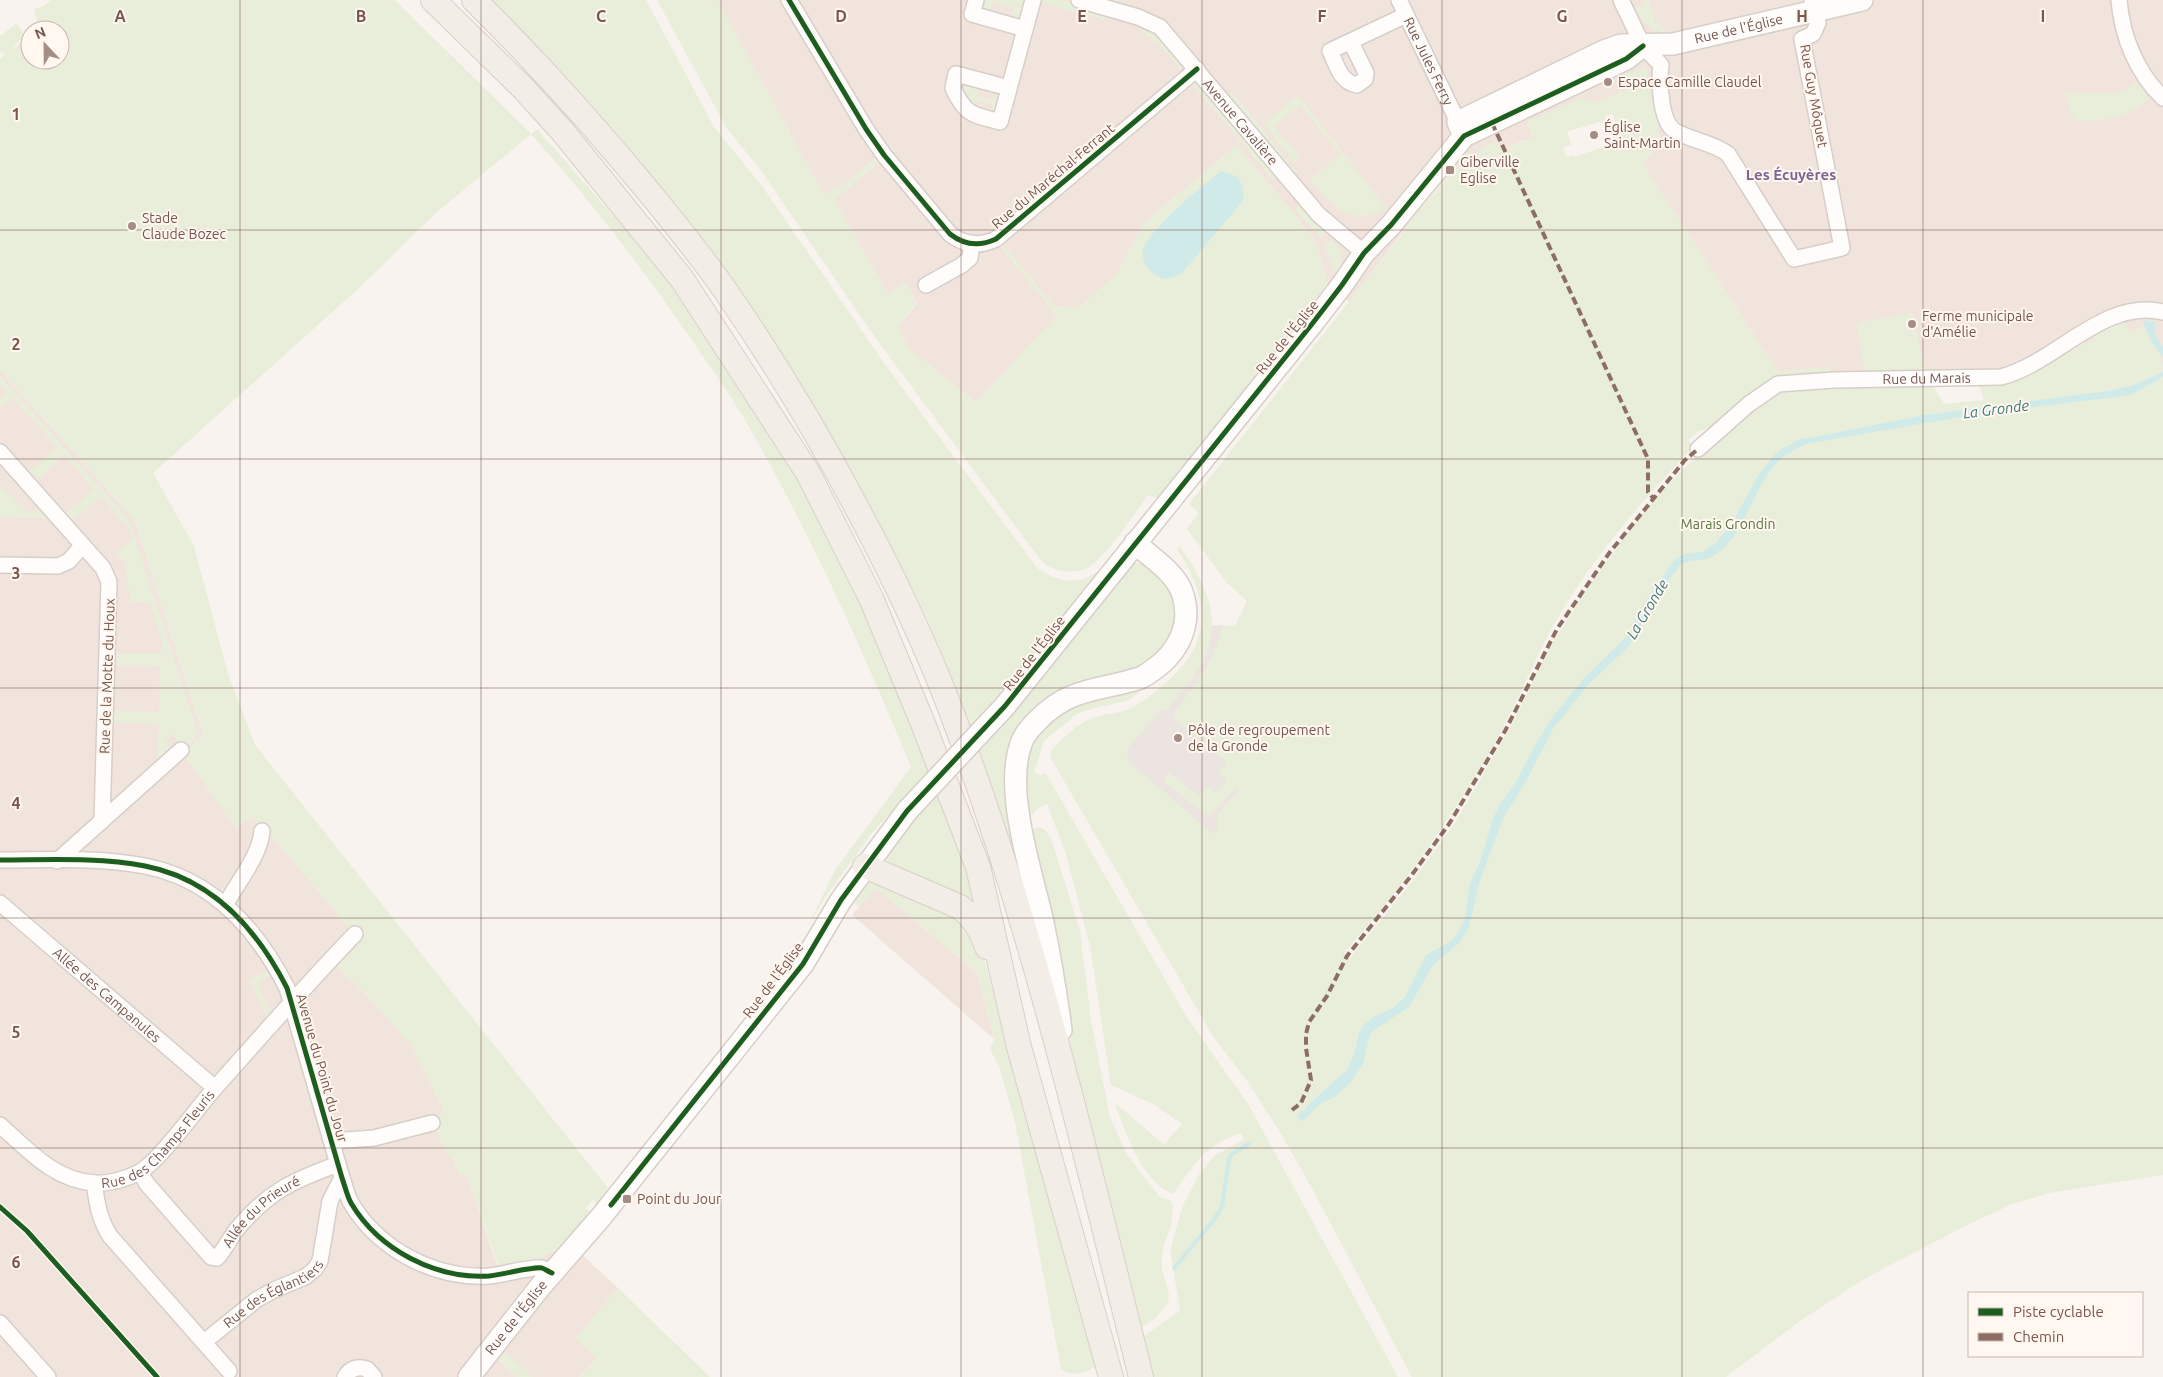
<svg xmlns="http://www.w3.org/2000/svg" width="2163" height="1377" viewBox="0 0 2163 1377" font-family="Ubuntu,sans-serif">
<rect width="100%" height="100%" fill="#f8f3ee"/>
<path fill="#f1e4dc" d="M 717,0 L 2163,0 L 2163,346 L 2155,336 L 2155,322 L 2142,320 L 2163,357 L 2163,372 L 2020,380 L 2006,385 L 1933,386 L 1937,413 L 1905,420 L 1831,385 L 1828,367 L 1778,372 L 1642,163 L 1653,151 L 1659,135 L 1653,100 L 1604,115 L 1606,120 L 1568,131 L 1523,141 L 1502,149 L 1489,144 L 1466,161 L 1437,188 L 1349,302 L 1328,283 L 1315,240 L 1237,145 L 1143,224 L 1116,276 L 1078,308 L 1057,316 L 976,402 L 910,350 L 897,327 L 917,304 L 906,283 L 888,294 L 834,200 L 880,161 L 877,157 L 844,184 L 824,195 Z
M 0,370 L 134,519 L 203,734 L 184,754 L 236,828 L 251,817 L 275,840 L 357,937 L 352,979 L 411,1044 L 445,1112 L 431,1119 L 448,1156 L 450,1155 L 460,1175 L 466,1173 L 497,1265 L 512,1264 L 542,1257 L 557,1250 L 566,1240 L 618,1288 L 576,1338 L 597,1358 L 579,1377 L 0,1377 Z
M 876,888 L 978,974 L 994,1039 L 852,915 Z"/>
<path fill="#ece4e0" d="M 1222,625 L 1274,779 L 1216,848 L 1116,764 L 1185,669 L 1207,626 Z"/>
<path fill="#e8eed9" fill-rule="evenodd" d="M 51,0 L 395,0 L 531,134 L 537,129 L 640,246 L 656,259 L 766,420 L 855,582 L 934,766 L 872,833 L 824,899 L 808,926 L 835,870 L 911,767 C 863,651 812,536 749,427 C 732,397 711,368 691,339 C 642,267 589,199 531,134 L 438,211 L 358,289 L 153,473 L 194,546 L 228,674 L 255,745 L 608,1188 L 597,1203 L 593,1200 L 586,1208 L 590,1212 C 580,1224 570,1241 557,1250 C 541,1261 517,1264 498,1265 L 466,1173 L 460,1175 L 450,1155 L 448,1156 L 431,1119 L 445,1112 L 411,1045 L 352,979 L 350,980 L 333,963 L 357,937 L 275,840 L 251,817 L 236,828 L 184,754 L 203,734 L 134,519 L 0,370 L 0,59 L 5,55 L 0,51 L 0,36 L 17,23 L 25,36 L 13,46 L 14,48 L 30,37 L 30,60 L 60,60 L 60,30 L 39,30 L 45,26 L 38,24 L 34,9 L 42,7 Z
M 491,0 L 646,0 L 714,127 L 762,186 L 886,366 L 1038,569 C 1060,583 1082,587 1102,567 L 1103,568 L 1019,672 L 971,727 C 957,691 943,655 928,620 C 915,592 900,565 886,538 C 786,339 652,154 491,0 Z
M 657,0 L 717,0 L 824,195 L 844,184 L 877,157 L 881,160 L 834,200 L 888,294 L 906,283 L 917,305 L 913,307 L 897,327 L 910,350 L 976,402 L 1057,316 L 998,244 L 1001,242 L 1053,305 L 1078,308 L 1116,276 L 1143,224 L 1237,145 L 1315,240 L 1328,283 L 1159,499 L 1148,495 C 1135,513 1106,557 1089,567 C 1077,574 1057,573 1045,564 C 1040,559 1035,552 1030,546 L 877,340 L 759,168 L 726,127 Z
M 982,0 L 1027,0 L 1023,15 L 1015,19 L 1012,18 L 1014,8 L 993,2 L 990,13 L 983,8 Z
M 1043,0 L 1059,0 L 1103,12 L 1105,17 L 1104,20 L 1042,3 Z
M 1643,0 L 1649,0 L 1655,22 L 1666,29 L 1665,32 C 1650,34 1642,19 1635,8 L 1644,5 Z
M 1143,26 L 1158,34 L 1183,65 L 1181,71 L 1160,46 L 1140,31 Z
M 1646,66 L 1659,135 L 1653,151 L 1642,163 L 1778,372 L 1829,367 L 1829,369 L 1825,374 L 1789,380 L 1717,425 L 1697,432 L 1688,440 L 1693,447 C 1645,498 1603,545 1565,606 C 1540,645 1524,690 1501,731 C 1458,810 1404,886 1344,953 L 1350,958 L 1410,884 L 1455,823 L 1511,726 L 1549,649 L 1583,595 L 1632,527 L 1661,492 L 1701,452 L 1780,388 L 1933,386 L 1944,404 L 1984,400 L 1979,385 L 2006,385 L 2020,380 L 2083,339 L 2086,343 L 2095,340 L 2093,335 L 2124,321 L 2129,333 L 2144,326 C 2153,345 2163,351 2163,372 L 2127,388 L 2131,395 L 2163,377 L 2163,1175 L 2048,1193 L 2010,1205 L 1965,1226 L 1864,1279 L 1803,1319 L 1726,1377 L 1412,1377 L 1315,1194 L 1283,1137 L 1248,1082 L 1214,1038 L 1050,757 L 1050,752 C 1063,739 1076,723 1095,717 C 1107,713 1120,714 1131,708 C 1144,702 1157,690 1168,681 C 1214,639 1209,599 1177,549 L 1179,546 C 1200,572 1220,613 1209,646 C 1202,670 1181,691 1167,711 L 1162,708 L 1128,748 C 1125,756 1129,762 1135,767 L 1213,834 L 1218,828 C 1211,816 1231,800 1239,791 L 1235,788 L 1212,814 L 1205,815 L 1165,782 L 1164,778 L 1169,772 L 1199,796 L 1208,786 L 1216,793 L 1227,780 L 1219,773 L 1227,762 L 1172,716 C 1193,687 1216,661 1222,625 L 1235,626 L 1247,601 L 1227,583 L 1187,529 L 1199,513 L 1189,504 L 1401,236 C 1428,198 1456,164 1496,140 L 1502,149 L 1533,138 L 1527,125 L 1528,121 L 1580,98 L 1595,103 L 1629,88 L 1623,75 ZM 1613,114 L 1620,138 L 1614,140 L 1615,143 L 1574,157 L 1573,155 L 1566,157 L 1563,147 L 1564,147 L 1571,145 L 1567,131 L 1606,120 L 1604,116 Z
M 2137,82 L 2149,98 C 2142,104 2137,109 2130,112 C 2120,117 2083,125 2075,119 C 2069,114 2068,100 2066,93 L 2118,93 Z
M 1194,83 L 1201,84 L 1278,176 L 1273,180 L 1193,85 Z
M 969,84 L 979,87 L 977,96 L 993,100 L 996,92 L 1001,93 L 996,114 L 990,113 L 992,104 L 976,100 L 973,108 L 961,91 L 963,88 Z
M 1231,91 L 1298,173 L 1294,174 L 1227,95 Z
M 1298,95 L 1387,209 C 1350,227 1333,207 1310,179 L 1340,154 L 1300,105 L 1274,126 L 1300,158 L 1294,163 L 1263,124 Z
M 1300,204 L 1326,234 L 1321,239 L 1295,209 Z
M 1332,238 C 1342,250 1345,262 1338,276 L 1324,247 Z
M 1912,313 L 1927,376 L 1865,377 L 1857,323 Z
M 0,376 L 129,520 L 197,729 L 196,736 L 185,747 L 171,734 L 164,741 L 172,750 L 157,763 L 159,724 L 113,722 L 114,711 L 159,712 L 160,666 L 117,665 L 117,654 L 161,654 L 161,640 L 150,602 L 130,602 L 126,564 L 116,553 L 133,539 L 129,528 L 101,497 L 72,522 L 65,514 L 94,489 L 64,455 L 36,481 L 29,472 L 57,447 L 12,397 L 0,407 L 0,398 L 7,392 L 0,384 Z
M 0,485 L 30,514 L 39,506 L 51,519 L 0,517 Z
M 1141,562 L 1153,565 L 1171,588 L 1177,612 L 1175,629 L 1169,642 L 1145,664 L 1128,671 L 1014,736 C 1007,754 1004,768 1004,786 L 1034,937 L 997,803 L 978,750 L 1131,565 Z
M 1153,683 L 1127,701 L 1094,708 L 1077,714 L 1044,741 L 1034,772 L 1041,775 L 1044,773 L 1046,774 L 1188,1019 L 1248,1104 L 1398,1377 L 1153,1377 L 1142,1337 L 1180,1311 L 1170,1250 L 1183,1205 L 1200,1173 L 1215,1155 L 1244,1140 L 1241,1133 C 1204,1145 1195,1164 1173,1194 C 1145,1186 1123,1129 1115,1103 L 1164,1145 L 1182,1124 L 1155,1105 L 1111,1085 L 1090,946 L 1065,851 L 1047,804 L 1037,808 L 1034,814 L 1030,816 L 1020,793 L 1032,738 L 1065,706 Z
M 938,792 L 956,831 L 983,918 L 889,866 L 887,859 C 900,834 919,813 938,792 Z
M 1038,827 L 1044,829 L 1051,838 L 1080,931 L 1091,1020 L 1110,1118 L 1128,1156 L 1160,1197 L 1169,1200 L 1173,1206 L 1171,1226 L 1165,1241 L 1162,1256 L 1162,1269 L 1169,1295 L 1168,1303 L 1156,1318 L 1139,1329 L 1094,1153 L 1063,1008 L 1031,830 Z
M 871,881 L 947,907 L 979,941 L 1097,1365 C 1086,1373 1074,1377 1061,1370 L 1015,1122 L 1000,1069 L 990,1049 L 994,1039 L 978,974 L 876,888 L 859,907 L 855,903 L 856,896 Z
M 269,970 L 272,975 L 257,983 L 272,1014 L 268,1019 L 249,980 Z
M 618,1288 L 710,1377 L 579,1377 L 597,1358 L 576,1338 Z
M 505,1351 L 533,1377 L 516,1377 L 498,1360 Z"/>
<path fill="#cfeae8" d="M 1220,172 C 1237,172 1248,185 1242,202 L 1182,273 C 1171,279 1165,281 1154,274 C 1148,269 1141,260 1143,251 C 1146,232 1203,185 1220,172 Z
M 2142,320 L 2155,322 L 2155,336 L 2163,346 L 2163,357 L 2151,341 Z
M 2163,372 L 2163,377 L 2131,395 L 2001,411 L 1986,415 L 1978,414 L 1949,419 L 1806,444 C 1790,451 1774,462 1765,478 C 1749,504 1741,537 1715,555 C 1705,562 1692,559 1681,564 L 1648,607 L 1637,635 L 1627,648 L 1588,685 L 1553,729 L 1525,783 L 1504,816 L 1479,883 L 1469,927 L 1459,943 L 1433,965 L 1409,1007 L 1376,1029 L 1370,1034 L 1363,1064 L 1351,1082 L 1335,1097 L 1320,1104 L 1301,1122 L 1297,1114 L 1305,1110 L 1310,1103 L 1347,1070 L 1354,1055 L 1359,1033 L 1364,1025 L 1373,1017 L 1393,1008 L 1405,997 L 1426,955 L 1451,941 L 1457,934 L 1465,918 L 1470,884 L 1480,862 L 1493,819 L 1499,806 L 1515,784 L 1535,745 L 1552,718 L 1584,678 L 1628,635 L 1639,611 L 1674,560 L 1684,554 L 1703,552 L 1715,544 L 1733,522 L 1757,477 L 1775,454 L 1785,447 L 1801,439 L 1815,437 L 1924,415 L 2108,391 L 2134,385 Z"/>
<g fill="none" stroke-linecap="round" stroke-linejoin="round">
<path stroke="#cfeae8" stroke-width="4" d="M 1174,1268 L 1213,1221 L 1222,1207 L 1229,1159 L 1233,1153 L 1249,1144"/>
<g stroke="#d7ceca" stroke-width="18">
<g id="street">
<path d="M 789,0 L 866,129 L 884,155 L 950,234 C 964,245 979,247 996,239 L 1197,69"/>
<path d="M 976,0 L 972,14 L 1025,29"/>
<path id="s1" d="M 1079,0 L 1138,17 L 1160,27 L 1319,215 L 1364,253"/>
<path id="s2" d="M 1399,0 L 1458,122"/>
<path d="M 1621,0 L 1643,46 L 1661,65 C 1659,81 1660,122 1675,131 C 1692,141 1712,142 1728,154 L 1794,259 L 1842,248 L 1802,39 L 1813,34 L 1818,23 L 1812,0"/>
<path d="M 2119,0 C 2122,36 2136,72 2163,98"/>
<path d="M 1351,42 L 1366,73 L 1365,79 L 1357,85 C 1340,82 1337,65 1330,51 L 1406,15"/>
<path d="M 1009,88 L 956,74 L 953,88 C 966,116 972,114 1000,122 L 1033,0"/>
<path d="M 926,285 L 962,265 L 970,258 L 972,244"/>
<path id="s3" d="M 1698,449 L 1749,404 L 1778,384 L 1834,380 L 2001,377 C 2056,363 2103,298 2163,312"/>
<path d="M 0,452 L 103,568 L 109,582 L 102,821"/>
<path d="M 0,565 L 58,566 L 69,561 L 82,546"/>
<path d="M 0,860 C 48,860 98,857 145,866 C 212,879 257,929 287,988 L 342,1178 C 345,1186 347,1196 351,1203 C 379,1250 435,1279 489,1276 C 501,1275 534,1266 542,1268 C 545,1269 549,1272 552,1273"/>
<path d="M 57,861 L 181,750"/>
<path id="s4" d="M 0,903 L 215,1088"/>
<path d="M 226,904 C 238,881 260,856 262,831"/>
<path id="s5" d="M 0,1125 C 28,1150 55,1181 95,1183 C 109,1184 126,1179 138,1173 C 159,1162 197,1108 215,1088 C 261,1036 307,984 355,934"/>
<path d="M 332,1141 L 374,1138 L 432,1123"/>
<path id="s6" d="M 140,1172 L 147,1184 L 211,1257 L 217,1258 C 225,1249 230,1238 237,1229 C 269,1191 292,1181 338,1164"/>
<path d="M 94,1183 C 97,1203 99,1219 110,1236 L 229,1371"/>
<path d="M 0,1323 L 48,1377"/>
<path id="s7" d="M 204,1342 L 256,1300 L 274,1290 L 305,1277 L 315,1269 L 320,1261 L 330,1201 L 342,1178"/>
<path d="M 345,1377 C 350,1368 358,1366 367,1369 L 374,1377"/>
</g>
</g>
<g stroke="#d8ceca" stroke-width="24">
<g id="secondary">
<path id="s8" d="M 1464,136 L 1458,122 L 1604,51 L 1621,45 L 1673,44 L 1862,0"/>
<path d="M 1005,706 L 1312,324 L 1342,285 L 1364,253 L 1391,225 L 1464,136 L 1626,59 L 1643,46"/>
<path d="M 1061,1030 C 1056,992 1050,956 1042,918 C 1031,870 1003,788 1022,741 C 1025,733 1032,726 1038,720 C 1070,687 1100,691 1140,678 C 1145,676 1149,673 1153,670 C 1179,652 1193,623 1182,592 C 1175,572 1150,557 1135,543"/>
<path id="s9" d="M 469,1377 L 540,1287 L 601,1217 L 803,964 L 841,900 L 907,811"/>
</g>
</g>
<g stroke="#d9cfcb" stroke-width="26">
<path id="primary" d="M 433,0 L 523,88 L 563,132 L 682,279 L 808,473 L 871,598 L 922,721 L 978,867 L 1019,1047 L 1111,1377
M 474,0 C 539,64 600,132 658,203 C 682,233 707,263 729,296 C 776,364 819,436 858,510 C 892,574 924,640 950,708 C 1033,925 1085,1152 1141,1377
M 865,866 L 960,907 C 973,917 982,931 987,947"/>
</g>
<use href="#street" stroke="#fefdfc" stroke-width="15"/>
<use href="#secondary" stroke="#fefdfc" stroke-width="21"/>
<use href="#primary" stroke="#f3ede7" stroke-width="24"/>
<g stroke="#d8ceca" stroke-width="24" stroke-linecap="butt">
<path id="secondary-bridge" d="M 907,811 L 1005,706"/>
</g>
<use href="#secondary-bridge" stroke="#fefdfc" stroke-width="21"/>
<path stroke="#8d6e63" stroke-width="4" stroke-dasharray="8 4" stroke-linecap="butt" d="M 1492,123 L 1648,459 L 1648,492 L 1653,498
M 1292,1110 L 1301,1103 L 1311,1080 L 1306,1048 L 1306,1034 L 1309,1022 L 1327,996 L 1347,956 L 1411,876 L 1449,824 L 1505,731 L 1557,629 L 1610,552 L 1685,460 L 1698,449"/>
<g stroke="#fff7f0" stroke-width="8">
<path id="cycleway" d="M 789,0 L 866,129 L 884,155 L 950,234 C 964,245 979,247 996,239 L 1197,69
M 0,860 C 48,860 98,857 145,866 C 212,879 257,929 287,988 L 342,1178 C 345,1186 347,1196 351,1203 C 379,1250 435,1279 489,1276 C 501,1275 534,1266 542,1268 C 545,1269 549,1272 552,1273
M 611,1205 L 803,964 L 841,900 L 907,811 L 1005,706 L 1312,324 L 1342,285 L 1364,253 L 1391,225 L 1464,136 L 1626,59 L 1643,46
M 0,1207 L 27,1231 L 157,1377"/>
</g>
<use href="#cycleway" stroke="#1b5e20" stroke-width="5"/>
</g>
<path fill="none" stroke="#77564d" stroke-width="1" stroke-opacity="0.55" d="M 240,0 L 240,1377M 481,0 L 481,1377M 721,0 L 721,1377M 961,0 L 961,1377M 1202,0 L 1202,1377M 1442,0 L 1442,1377M 1682,0 L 1682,1377M 1923,0 L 1923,1377M 0,230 L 2163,230M 0,459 L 2163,459M 0,688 L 2163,688M 0,918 L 2163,918M 0,1148 L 2163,1148"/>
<g fill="#a48d85" stroke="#fff7f0" stroke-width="2">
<circle cx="1608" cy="82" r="5"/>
<circle cx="1594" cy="135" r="5"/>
<rect x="1445" y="165" width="10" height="10" rx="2.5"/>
<circle cx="132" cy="226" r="5"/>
<circle cx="1912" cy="324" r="5"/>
<circle cx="1178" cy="738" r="5"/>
<rect x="622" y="1194" width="10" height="10" rx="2.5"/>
</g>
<g text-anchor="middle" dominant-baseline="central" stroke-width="4" stroke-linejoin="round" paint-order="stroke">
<g font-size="14" fill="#77564d" stroke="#fff7f0">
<text stroke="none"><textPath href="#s8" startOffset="315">Rue de l'Église</textPath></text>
<text stroke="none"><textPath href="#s2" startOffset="68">Rue Jules Ferry</textPath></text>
<text transform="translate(1814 96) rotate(80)">Rue Guy Môquet</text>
<text stroke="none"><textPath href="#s1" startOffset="210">Avenue Cavalière</textPath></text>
<text transform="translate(1053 176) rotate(-40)">Rue du Maréchal-Ferrant</text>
<text transform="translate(1287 337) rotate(-51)">Rue de l'Église</text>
<text stroke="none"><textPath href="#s3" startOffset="252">Rue du Marais</textPath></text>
<text transform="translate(1034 653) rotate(-52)">Rue de l'Église</text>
<text transform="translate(107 676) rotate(-88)">Rue de la Motte du Houx</text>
<text transform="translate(773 980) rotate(-53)">Rue de l'Église</text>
<text stroke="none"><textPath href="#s4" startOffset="141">Allée des Campanules</textPath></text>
<text transform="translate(322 1068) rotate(74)">Avenue du Point du Jour</text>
<text stroke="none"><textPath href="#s5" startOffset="194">Rue des Champs Fleuris</textPath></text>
<text stroke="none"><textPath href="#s6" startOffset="182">Allée du Prieuré</textPath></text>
<text stroke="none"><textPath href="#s7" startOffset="85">Rue des Églantiers</textPath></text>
<text stroke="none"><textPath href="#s9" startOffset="76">Rue de l'Église</textPath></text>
</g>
<g font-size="14" fill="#77564d" stroke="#fff7f0" text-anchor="start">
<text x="1618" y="82">Espace Camille Claudel</text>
<text x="1604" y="127">Église<tspan x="1604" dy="16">Saint-Martin</tspan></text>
<text x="1460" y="162">Giberville<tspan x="1460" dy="16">Eglise</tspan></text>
<text x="142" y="218">Stade<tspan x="142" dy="16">Claude Bozec</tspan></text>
<text x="1922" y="316">Ferme municipale<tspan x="1922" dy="16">d'Amélie</tspan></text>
<text x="1188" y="730">Pôle de regroupement<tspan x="1188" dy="16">de la Gronde</tspan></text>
<text x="637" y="1199">Point du Jour</text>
</g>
<g font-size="14" fill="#597741" stroke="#fff7f0">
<text x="1728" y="524">Marais Grondin</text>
</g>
<g font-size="15" font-weight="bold" fill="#7c6593" stroke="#fff7f0">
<text x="1791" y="174">Les Écuyères</text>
</g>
<g font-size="15" font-style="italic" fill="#407b7c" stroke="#fff7f0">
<text transform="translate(1996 409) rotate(-7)">La Gronde</text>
<text transform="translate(1647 609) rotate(-59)">La Gronde</text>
</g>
</g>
<g font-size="16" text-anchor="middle" font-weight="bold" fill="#77564d" stroke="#fff7f0" stroke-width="4" stroke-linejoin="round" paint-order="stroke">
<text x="120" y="22">A</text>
<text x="361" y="22">B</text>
<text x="601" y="22">C</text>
<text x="841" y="22">D</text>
<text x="1082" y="22">E</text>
<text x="1322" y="22">F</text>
<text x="1562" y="22">G</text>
<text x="1802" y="22">H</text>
<text x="2043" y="22">I</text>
<text x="16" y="120">1</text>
<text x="16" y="350">2</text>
<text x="16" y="579">3</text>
<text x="16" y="809">4</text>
<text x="16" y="1038">5</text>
<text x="16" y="1268">6</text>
</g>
<rect x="1968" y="1292" width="175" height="65" fill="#fff7f0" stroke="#c9b7af"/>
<rect x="1978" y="1308" width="25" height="8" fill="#1b5e20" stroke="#c9b7af"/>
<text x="2013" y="1317" font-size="15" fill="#77564d">Piste cyclable</text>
<rect x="1978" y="1333" width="25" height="8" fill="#8d6e63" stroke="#c9b7af"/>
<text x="2013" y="1342" font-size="15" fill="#77564d">Chemin</text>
<g transform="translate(45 45) rotate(338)"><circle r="24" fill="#fff7f0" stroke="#c9b7af"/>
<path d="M0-4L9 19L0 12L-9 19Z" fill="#a48d85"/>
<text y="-8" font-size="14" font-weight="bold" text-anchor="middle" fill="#77564d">N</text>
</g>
</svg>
